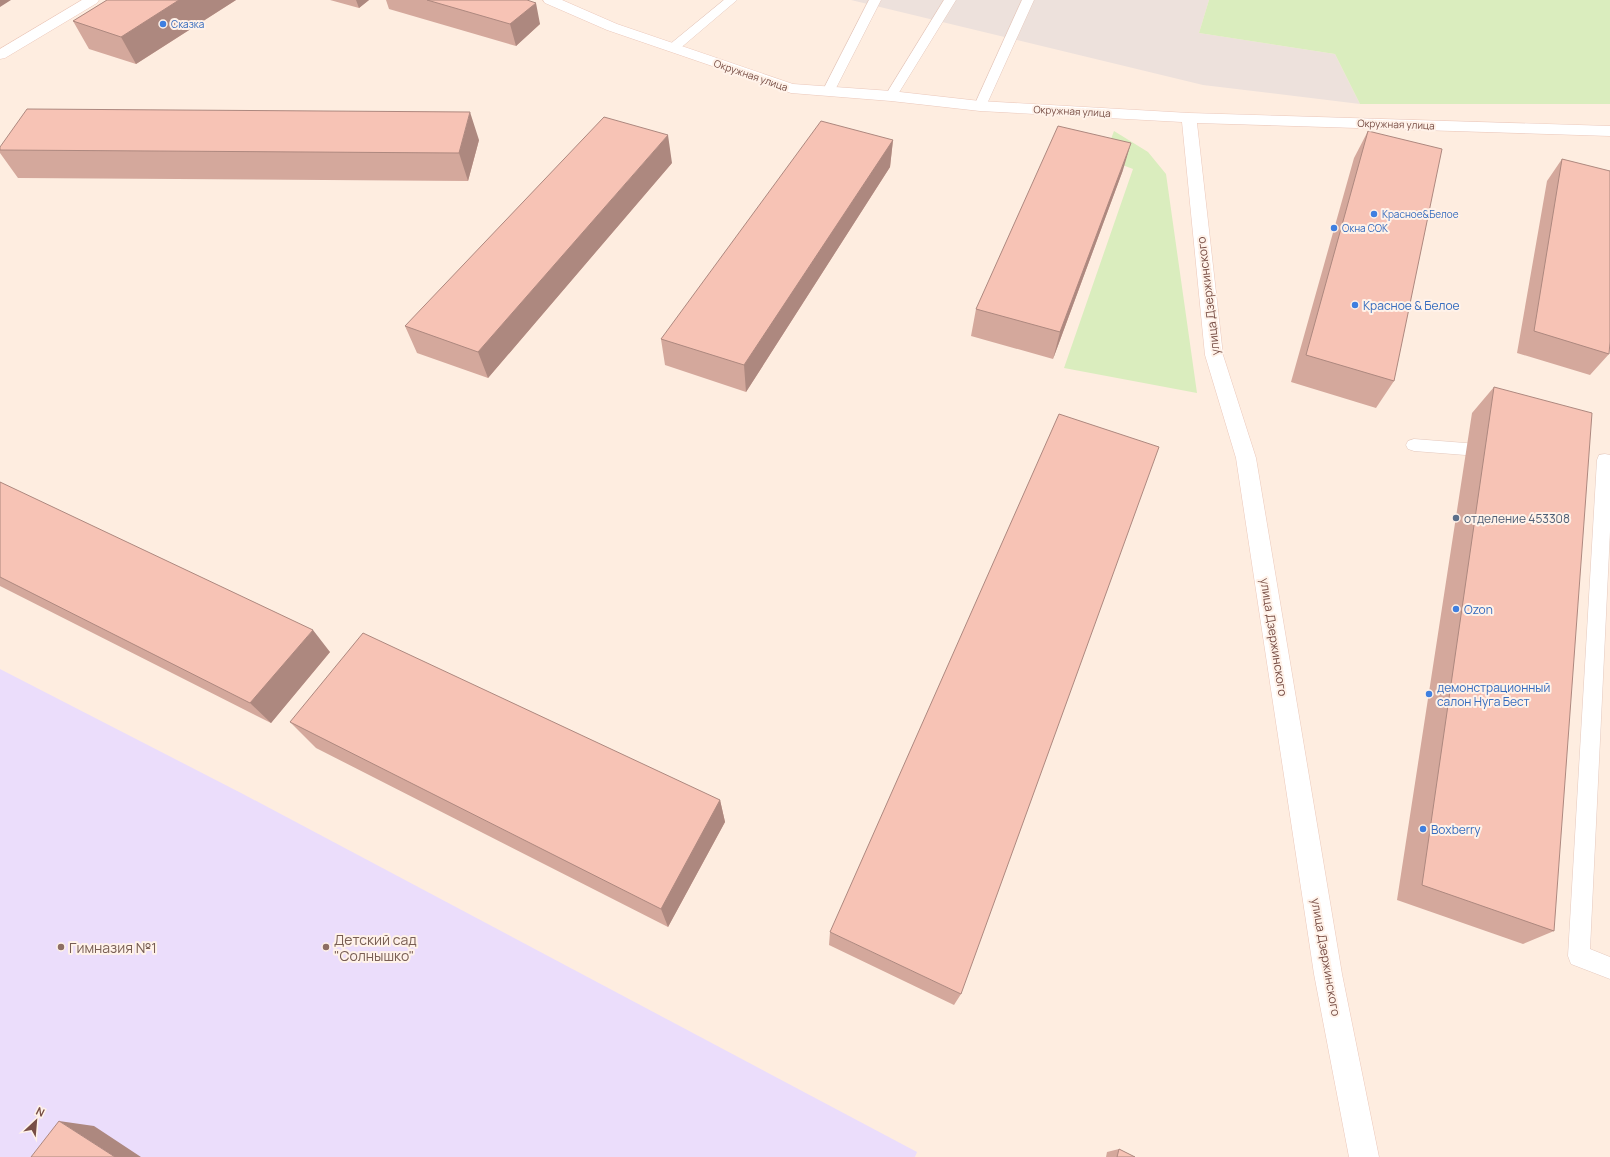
<svg xmlns="http://www.w3.org/2000/svg" width="1610" height="1157" viewBox="0 0 1610 1157" font-family="Manrope,sans-serif">
<rect width="100%" height="100%" fill="#feede0"/>
<path fill="#ede1dc" d="M 851,0 L 1209,0 L 1199,33 L 1335,54 L 1360,104 L 1203,85 Z"/>
<path fill="#ebddfb" d="M 0,669 L 243,794 L 917,1152 L 915,1157 L 0,1157 Z"/>
<path fill="#daedbe" d="M 1209,0 L 1610,0 L 1610,104 L 1360,104 L 1335,54 L 1199,33 Z
M 1114,131 L 1148,152 L 1166,174 L 1197,393 L 1064,368 L 1133,169 L 1104,158 Z"/>
<g fill="none" stroke-linecap="round" stroke-linejoin="round">
<g stroke="#e5c9be" stroke-width="1">
<path id="lane" d="M 724,0 L 737,0 L 677,51 L 669,51 L 667,48 L 669,45 Z
M 869,0 L 881,0 L 834,92 L 832,95 L 824,95 L 822,92 Z
M 944,0 L 956,0 L 895,99 L 887,99 L 885,96 Z
M 1022,0 L 1034,0 L 986,106 L 984,109 L 976,109 L 974,106 Z
M 1414,439 L 1491,445 L 1497,446 L 1499,451 L 1497,456 L 1491,457 L 1414,451 L 1408,449 L 1406,445 L 1408,441 Z
M 1605,454 L 1610,455 L 1610,531 L 1590,949 L 1610,957 L 1610,979 L 1571,964 L 1568,956 L 1597,460 L 1599,455 Z"/>
</g>
<g stroke="#ebc8bb" stroke-width="1">
<path id="secondary" d="M 82,0 L 99,0 L 97,3 L 5,58 L 0,59 L 0,49 Z
M 543,0 L 562,0 L 617,24 L 793,84 L 891,91 L 980,101 L 1189,113 L 1610,126 L 1610,136 L 1197,123 L 1223,355 L 1256,458 L 1342,974 L 1379,1157 L 1349,1157 L 1314,974 L 1236,458 L 1205,355 L 1182,122 L 980,111 L 891,101 L 791,93 L 607,30 L 545,3 Z"/>
</g>
<use href="#lane" fill="#fff" fill-rule="evenodd"/>
<use href="#secondary" fill="#fff" fill-rule="evenodd"/>
</g>
<path fill="#d4a89c" d="M 107,0 L 236,0 L 136,64 L 89,49 L 73,21 Z
M 330,0 L 369,0 L 359,8 Z
M 386,0 L 527,0 L 540,24 L 516,46 L 389,9 Z
M 1368,131 L 1394,381 L 1376,408 L 1291,382 L 1354,158 Z
M 479,140 L 468,181 L 18,178 L 0,153 L 0,147 Z
M 893,140 L 890,167 L 746,392 L 665,365 L 661,339 Z
M 1562,159 L 1609,354 L 1590,375 L 1517,353 L 1547,181 Z
M 672,163 L 488,378 L 417,353 L 405,326 Z
M 1123,170 L 1053,359 L 971,336 L 976,309 Z
M 1494,387 L 1554,931 L 1523,944 L 1397,900 L 1472,413 Z
M 0,482 L 330,652 L 271,723 L 0,586 Z
M 290,722 L 720,800 L 725,822 L 668,927 L 316,748 Z
M 830,932 L 961,994 L 954,1005 L 829,945 Z
M 1119,1149 L 1135,1157 L 1106,1157 L 1107,1152 Z"/>
<path fill="#ad887f" d="M 0,0 L 11,0 L 0,7 Z
M 179,0 L 236,0 L 136,64 L 121,37 Z
M 356,0 L 369,0 L 359,8 Z
M 536,3 L 540,24 L 516,46 L 510,24 Z
M 470,112 L 479,140 L 468,181 L 459,153 Z
M 668,135 L 672,163 L 488,378 L 478,352 Z
M 893,140 L 890,167 L 746,392 L 744,365 Z
M 1131,143 L 1123,170 L 1053,359 L 1060,332 Z
M 313,630 L 330,652 L 271,723 L 250,703 Z
M 720,800 L 725,822 L 668,927 L 661,909 Z
M 59,1121 L 94,1126 L 141,1157 L 115,1157 Z"/>
<path fill="#f7c3b5" stroke="#ad887f" d="M 107,0 L 179,0 L 121,37 L 73,21 Z
M 427,0 L 527,0 L 536,3 L 510,24 Z
M 27,109 L 470,112 L 459,153 L 0,150 L 0,147 Z
M 604,117 L 668,135 L 478,352 L 405,326 Z
M 821,121 L 893,140 L 744,365 L 661,339 Z
M 1058,126 L 1131,143 L 1060,332 L 976,309 Z
M 1368,131 L 1442,149 L 1394,381 L 1306,355 Z
M 1562,159 L 1610,171 L 1610,342 L 1609,354 L 1534,331 Z
M 1494,387 L 1592,413 L 1554,931 L 1422,885 Z
M 1059,414 L 1159,447 L 961,994 L 830,932 Z
M 0,482 L 313,630 L 250,703 L 0,577 Z
M 363,633 L 720,800 L 661,909 L 290,722 Z
M 59,1121 L 115,1157 L 31,1157 Z
M 1119,1149 L 1135,1157 L 1117,1157 Z"/>
<g fill="#3f7fe0" stroke="#fff2e9" stroke-width="1.5">
<circle cx="163" cy="24" r="4"/>
<circle cx="1374" cy="214" r="4"/>
<circle cx="1334" cy="228" r="4"/>
<circle cx="1355" cy="305" r="4"/>
<circle cx="1456" cy="609" r="4"/>
<circle cx="1429" cy="694" r="4"/>
<circle cx="1423" cy="829" r="4"/>
</g>
<circle fill="#5c6f8a" stroke="#fff2e9" stroke-width="1.5" cx="1456" cy="518" r="4"/>
<g fill="#8d6e63" stroke="#fff2e9" stroke-width="1.5">
<circle cx="61" cy="947" r="4"/>
<circle cx="326" cy="947" r="4"/>
</g>
<g text-anchor="middle" dominant-baseline="central" stroke-width="4" stroke-linejoin="round" paint-order="stroke">
<g font-size="10" fill="#366cbe" stroke="#fff2e9" text-anchor="start">
<text x="171" y="24">Сказка</text>
<text x="1382" y="214">Красное&amp;Белое</text>
<text x="1342" y="228">Окна СОК</text>
</g>
<g font-size="10" fill="#784e45" stroke="#fff2e9">
<text transform="translate(751 75) rotate(19)">Окружная улица</text>
<text transform="translate(1072 111) rotate(3)">Окружная улица</text>
<text transform="translate(1396 124) rotate(2)">Окружная улица</text>
</g>
<g font-size="12" fill="#784e45" stroke="#fff2e9">
<text transform="translate(1208 296) rotate(-97)">улица Дзержинского</text>
<text transform="translate(1274 637) rotate(81)">улица Дзержинского</text>
<text transform="translate(1326 957) rotate(80)">улица Дзержинского</text>
</g>
<g font-size="12" fill="#366cbe" stroke="#fff2e9" text-anchor="start">
<text x="1363" y="305">Красное &amp; Белое</text>
<text x="1464" y="609">Ozon</text>
<text x="1437" y="687">демонстрационный<tspan x="1437" dy="14">салон Нуга Бест</tspan></text>
<text x="1431" y="829">Boxberry</text>
</g>
<g font-size="12" fill="#4e5e75" stroke="#fff2e9" text-anchor="start">
<text x="1464" y="518">отделение 453308</text>
</g>
<g font-size="14" fill="#785e54" stroke="#fff2e9" text-anchor="start">
<text x="334" y="939">Детский сад<tspan x="334" dy="16">"Солнышко"</tspan></text>
<text x="69" y="947">Гимназия №1</text>
</g>
</g>
<g transform="translate(36 1121) rotate(26)" stroke="#fff2e9" stroke-width="3" paint-order="stroke">
<path d="M0-3L7 15L0 10L-7 15Z" fill="#784e45"/>
<text y="-6" font-size="11" font-weight="bold" text-anchor="middle" fill="#784e45">N</text>
</g>
</svg>
